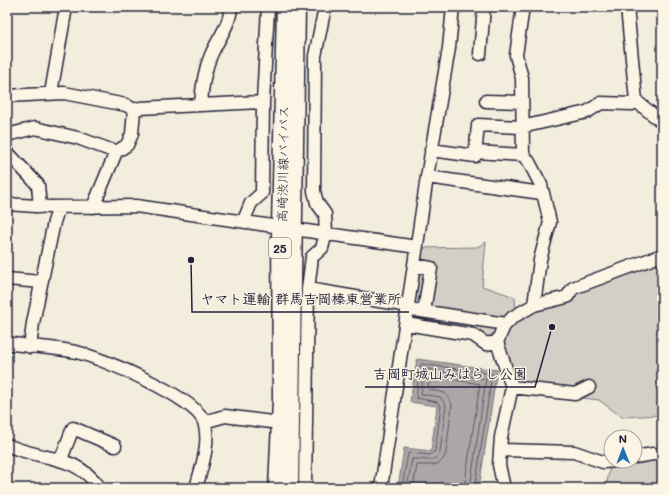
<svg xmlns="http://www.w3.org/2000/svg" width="669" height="495" viewBox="0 0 669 495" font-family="Mali,'Klee One',sans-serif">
<rect width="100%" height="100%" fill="#f3edde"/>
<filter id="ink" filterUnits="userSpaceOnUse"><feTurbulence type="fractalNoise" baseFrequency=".025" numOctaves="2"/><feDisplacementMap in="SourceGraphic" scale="8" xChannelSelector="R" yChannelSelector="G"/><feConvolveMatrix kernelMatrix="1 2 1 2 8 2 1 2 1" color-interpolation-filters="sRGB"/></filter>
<g filter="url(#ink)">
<path fill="#d4cfc6" stroke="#7b7880" d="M 486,242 L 482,286 L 515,297 L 516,310 L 575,291 L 662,258 L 658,284 L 662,283 L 662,415 L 622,417 L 599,400 L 516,390 L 499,342 L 408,322 L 419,248 L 477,247 Z
M 662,441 L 662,488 L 606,488 L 611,460 C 628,468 650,455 662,441 Z"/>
<path fill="#aca7a6" stroke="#75727b" d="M 417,359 L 497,370 L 479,488 L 398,488 L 404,448 L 431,451 L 437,406 L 410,402 Z"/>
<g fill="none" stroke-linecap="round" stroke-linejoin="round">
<path stroke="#595766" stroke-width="1" d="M 402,488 L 408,453 L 430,455 L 435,451 L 441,406 L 437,402 L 416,398 L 420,365 L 422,364 L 492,374 L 475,488
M 407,488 L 412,459 C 422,458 435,465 440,452 L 446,405 L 440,397 L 421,394 L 424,371 L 427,369 L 486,379 L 470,488
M 413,488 L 417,465 C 429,464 441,469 446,453 L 452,404 L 445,393 L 428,389 L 429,378 L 432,376 L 480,384 L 464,488"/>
<g stroke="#22223b" stroke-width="15">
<path id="minor" d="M 523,7 L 516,55 L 522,78 L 523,155 L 529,162 L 541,185 L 550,222 L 540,260 L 534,305
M 627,7 L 636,101
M 480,54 L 484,7
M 51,93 L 66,7
M 7,96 L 64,93 L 126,105 L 134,110
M 486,101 L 522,102
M 201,104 C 202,87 204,71 211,55 C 218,39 230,25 231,7
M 7,135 L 35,128 L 78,138 L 116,152
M 431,150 L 475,156 L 478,125 L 522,127 L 587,112 L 601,103 L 632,104 L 636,101 L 662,122
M 7,152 L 38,185 L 40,207
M 476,152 L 523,155
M 427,177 L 541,193
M 7,204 L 50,207 L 136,206 L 417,247
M 93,207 L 116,152 L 127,145 L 132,134 L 134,110 L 140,108 L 263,102
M 244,220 L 251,203 L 262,193 L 263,102 L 268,7
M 414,265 L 431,268 L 424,311
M 7,279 L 41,282
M 308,289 L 409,306
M 408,309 L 506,324
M 406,324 L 473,335 L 486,344 L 497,342
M 7,343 C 30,347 53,347 76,352 C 102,358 197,398 204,422 C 211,442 201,469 196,488
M 30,347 L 33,323 L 54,222 L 59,207
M 512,387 L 575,394 L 589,387
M 204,422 L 225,416 L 279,423
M 7,445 C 42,461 75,453 100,488
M 500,450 L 574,452 L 603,462 L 617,461
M 635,457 L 653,454
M 61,459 L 73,428 L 115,446
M 305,488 L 308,289 L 312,257 L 322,248 L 326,233 L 325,214 L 317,203 L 314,191 L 315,56 L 325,7
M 381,488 L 427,177 L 449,48 L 453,7
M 504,488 L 499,465 L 501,437 L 512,387 L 497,342 L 504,326 L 513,317 L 534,305 L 567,297 L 573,288 L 662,255"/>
</g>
<g stroke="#22223b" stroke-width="19">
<path id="major" d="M 277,488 L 281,400 L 280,226 L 285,7
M 290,488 L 297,7"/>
</g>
<use href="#minor" stroke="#fcf5e5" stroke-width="12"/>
<use href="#major" stroke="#fcf5e5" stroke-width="16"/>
</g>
</g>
<g text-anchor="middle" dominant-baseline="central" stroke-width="3" stroke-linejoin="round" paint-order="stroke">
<rect fill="#fcf5e5" stroke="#63616e" stroke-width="1" x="269" y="238" width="22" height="20" rx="3"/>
<g font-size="12" font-weight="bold" fill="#22223b">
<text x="280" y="248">25</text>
</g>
<g font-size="13" fill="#22223b" stroke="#fcf5e5">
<text transform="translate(282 164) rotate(-89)">高崎渋川線バイパス</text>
</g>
</g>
<path fill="none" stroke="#22223b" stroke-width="1.5" d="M191 260L192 312H409M552 327L535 387H365"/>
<g fill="#22223b" stroke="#fcf5e5" stroke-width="1.5">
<circle cx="191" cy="260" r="4"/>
<circle cx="552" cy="327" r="4"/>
</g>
<g font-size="14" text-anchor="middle" font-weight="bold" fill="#22223b" stroke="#fcf5e5" stroke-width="3" stroke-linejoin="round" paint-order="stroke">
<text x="301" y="304">ヤマト運輸 群馬吉岡榛東営業所</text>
<text x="450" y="379">吉岡町城山みはらし公園</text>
</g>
<rect width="669" height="495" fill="none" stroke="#fcf5e5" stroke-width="24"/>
<rect x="12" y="12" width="645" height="471" fill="none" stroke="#22223b" stroke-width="1.5" filter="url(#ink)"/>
<g transform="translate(623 449) rotate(359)"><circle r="19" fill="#fcf5e5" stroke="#a5a1a1"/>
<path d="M0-3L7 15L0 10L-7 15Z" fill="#1f6fb2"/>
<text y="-6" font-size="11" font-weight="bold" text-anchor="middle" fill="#22223b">N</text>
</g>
</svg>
